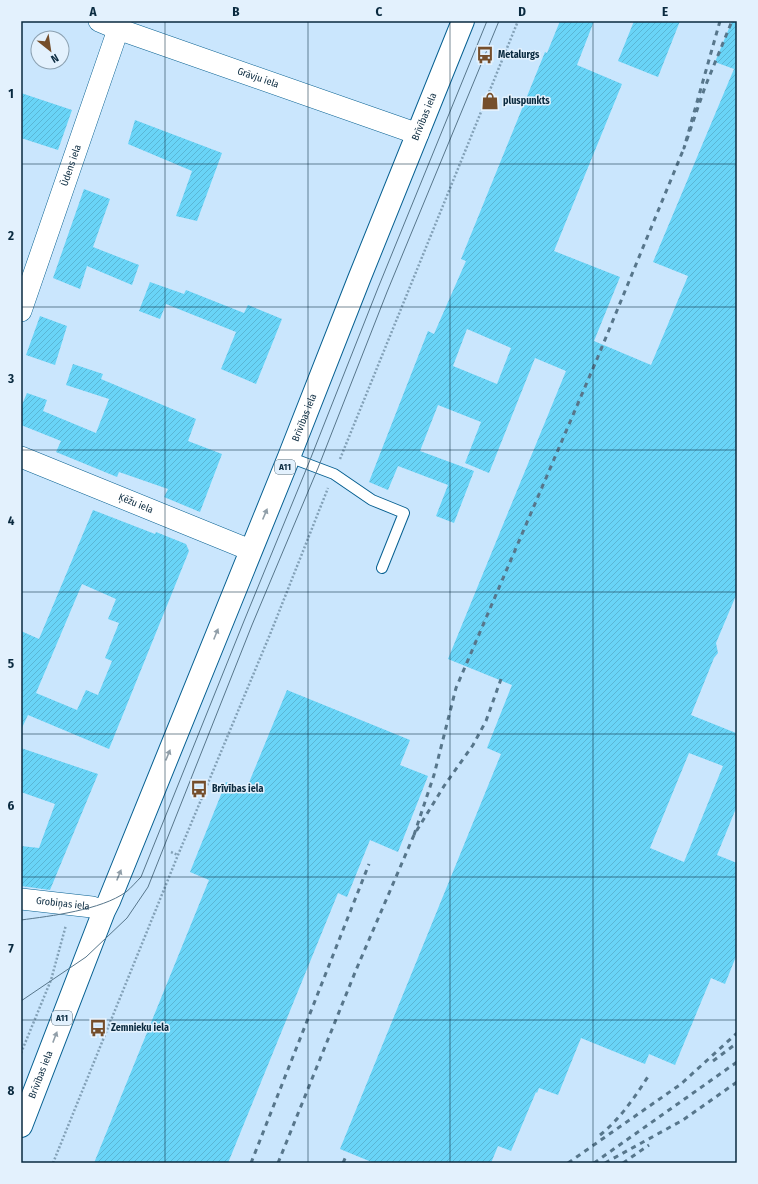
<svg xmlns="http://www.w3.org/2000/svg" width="758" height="1184" viewBox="0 0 758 1184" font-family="'Fira Sans Condensed',sans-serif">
<defs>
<pattern id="building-hatch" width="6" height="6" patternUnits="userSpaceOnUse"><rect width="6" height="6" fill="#69d4f7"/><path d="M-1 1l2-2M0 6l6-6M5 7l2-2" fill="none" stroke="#5ab6d5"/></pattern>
</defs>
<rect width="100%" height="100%" fill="#cae6fd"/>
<path fill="url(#building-hatch)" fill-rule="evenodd" d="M 560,21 L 594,21 L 577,65 L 622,84 L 554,251 L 620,277 L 594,341 L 651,365 L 688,276 L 653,262 L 734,69 L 715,62 L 732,21 L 737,21 L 737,593 L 716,643 L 718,653 L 714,658 L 691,715 L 736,733 L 737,732 L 737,806 L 717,855 L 737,863 L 737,954 L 725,984 L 711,978 L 675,1065 L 649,1054 L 645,1064 L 581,1038 L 558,1095 L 539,1088 L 537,1093 L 536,1092 L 511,1151 L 498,1146 L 491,1163 L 374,1163 L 340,1149 L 501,754 L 487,748 L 512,685 L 448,659 L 566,371 L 535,358 L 489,473 L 465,463 L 481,422 L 438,405 L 420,451 L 474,471 L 454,523 L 436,516 L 448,485 L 398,466 L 388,490 L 369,482 L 428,331 L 434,334 L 466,261 L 461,259 L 545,52 L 547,53 ZM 467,329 L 511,348 L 497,384 L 453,366 ZM 689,753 L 723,766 L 684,862 L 650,848 Z
M 634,21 L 680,21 L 658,77 L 618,61 Z
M 21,93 L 72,110 L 58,150 L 21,138 Z
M 135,120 L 222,153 L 197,221 L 176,216 L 192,171 L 128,144 Z
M 84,189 L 110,199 L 93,247 L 139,265 L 132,285 L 87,266 L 80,289 L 53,278 Z
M 150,282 L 184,294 L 186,290 L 244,313 L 248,305 L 282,319 L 256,384 L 221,369 L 236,332 L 166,304 L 160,319 L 139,311 Z
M 40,316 L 67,326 L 55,365 L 26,355 Z
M 73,364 L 103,374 L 101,379 L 196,419 L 188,441 L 222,454 L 200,512 L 164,497 L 168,489 L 119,472 L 117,477 L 56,452 L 61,441 L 21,425 L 21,407 L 27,393 L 47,400 L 43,411 L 96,433 L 109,399 L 66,385 Z
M 93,510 L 155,534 L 156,532 L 186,544 L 189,551 L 109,749 L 28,715 L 21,730 L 21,631 L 39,639 ZM 82,584 L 116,599 L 108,619 L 119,623 L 105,658 L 112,661 L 98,695 L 86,690 L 77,710 L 36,693 Z
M 287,690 L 410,740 L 400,765 L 428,776 L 398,852 L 370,840 L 347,897 L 338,893 L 228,1163 L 94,1163 L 209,880 L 190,872 L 226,782 L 246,790 Z
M 21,748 L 98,774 L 50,890 L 21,886 L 21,846 L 39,848 L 55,804 L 21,792 Z"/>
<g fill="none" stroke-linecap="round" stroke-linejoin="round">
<g stroke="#076091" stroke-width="12">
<path id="service" d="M 289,457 L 334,474 L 372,500 L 404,513 L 382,568"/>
</g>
<g stroke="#076091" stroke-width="22">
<g id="minor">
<path id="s1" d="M 99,21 L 118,29 L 418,134"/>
<path id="s2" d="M 21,311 L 121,21"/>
<path id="s3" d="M 21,457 L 250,550"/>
<path id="s4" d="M 21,899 L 92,907 L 104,911"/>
</g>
</g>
<g stroke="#076091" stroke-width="24">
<g id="trunk">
<path id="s5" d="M 21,1126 L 104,911 L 109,901 L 289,457 L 359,279 L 463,21"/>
</g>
</g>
<path stroke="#83a1b7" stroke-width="2.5" stroke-dasharray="2 2" stroke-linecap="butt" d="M 340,459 L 518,21
M 171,852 L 178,855
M 21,1053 L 51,980 L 66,925
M 53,1163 L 178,855 L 271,632 L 328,488"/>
<use href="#service" stroke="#fff" stroke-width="10"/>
<use href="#minor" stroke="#fff" stroke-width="21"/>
<use href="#trunk" stroke="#fff" stroke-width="22"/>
<path stroke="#57768b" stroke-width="1" d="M 21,920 C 51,916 101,910 126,892 C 131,888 136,882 141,877 L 244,621 L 308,465 L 378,288 L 487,21
M 21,1001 L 86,957 L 127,918 L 148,887 L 252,625 L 318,468 L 387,292 L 499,21"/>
<path stroke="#57768b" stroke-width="3" stroke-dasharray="5 5" stroke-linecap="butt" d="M 720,21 L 684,148 L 705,87 L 732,21
M 414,835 L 434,775 L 456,688 L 597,359 L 684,148
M 713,1061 L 737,1043
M 600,1135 C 620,1119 635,1097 649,1075
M 251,1163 L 369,864
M 278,1163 L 356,970 L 414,835 L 444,786 L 473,745 L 486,721 L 501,679
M 343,1163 L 347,1154
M 568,1163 L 681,1084 L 737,1033
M 594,1163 L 737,1062
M 605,1163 L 683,1120 L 737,1082
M 623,1163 L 649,1145"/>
</g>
<defs><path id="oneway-solid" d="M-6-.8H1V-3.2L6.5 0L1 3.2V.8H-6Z"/></defs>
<g fill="#919fa9">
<use href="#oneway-solid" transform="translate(265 514) rotate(-67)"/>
<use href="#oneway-solid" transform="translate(216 634) rotate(-68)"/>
<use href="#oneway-solid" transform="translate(168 755) rotate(-68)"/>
<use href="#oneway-solid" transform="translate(119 875) rotate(-68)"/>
<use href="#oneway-solid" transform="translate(55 1037) rotate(-69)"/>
</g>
<path fill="none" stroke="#0a2a3f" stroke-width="1" stroke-opacity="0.55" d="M 165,21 L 165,1163M 308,21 L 308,1163M 450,21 L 450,1163M 593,21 L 593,1163M 21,164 L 737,164M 21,307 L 737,307M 21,450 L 737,450M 21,592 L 737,592M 21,734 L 737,734M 21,877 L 737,877M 21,1020 L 737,1020"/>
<defs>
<g id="bus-bare" transform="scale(1.38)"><path d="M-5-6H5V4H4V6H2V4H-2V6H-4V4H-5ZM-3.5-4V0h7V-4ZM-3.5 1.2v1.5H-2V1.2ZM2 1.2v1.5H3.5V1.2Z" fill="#754e2b" stroke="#e3f1fd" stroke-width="2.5" paint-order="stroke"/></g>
<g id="shop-bare" transform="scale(1.38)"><path d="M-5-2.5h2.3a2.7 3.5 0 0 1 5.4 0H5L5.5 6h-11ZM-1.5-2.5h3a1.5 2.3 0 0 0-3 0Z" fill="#754e2b" stroke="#e3f1fd" stroke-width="2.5" paint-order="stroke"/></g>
</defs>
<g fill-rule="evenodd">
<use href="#bus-bare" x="485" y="55"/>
<use href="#shop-bare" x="490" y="101"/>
<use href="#bus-bare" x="199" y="789"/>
<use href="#bus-bare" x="98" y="1028"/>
</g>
<g text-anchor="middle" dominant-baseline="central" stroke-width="3" stroke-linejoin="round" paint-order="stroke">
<g fill="#e3f1fd" stroke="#4b6678" stroke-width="1">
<rect x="275" y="460" width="20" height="14" rx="3"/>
<rect x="52" y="1011" width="20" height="14" rx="3"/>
</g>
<g font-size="9" font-weight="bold" fill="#0a2a3f">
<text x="285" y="467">A11</text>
<text x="62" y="1018">A11</text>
</g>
<g font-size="10" font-weight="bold" fill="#0a2a3f" stroke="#e3f1fd" text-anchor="start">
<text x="498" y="55">Metalurgs</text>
<text x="503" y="101">pluspunkts</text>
<text x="212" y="789">Brīvības iela</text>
<text x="111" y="1028">Zemnieku iela</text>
</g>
<g font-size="10" fill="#0a2a3f" stroke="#e3f1fd">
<text stroke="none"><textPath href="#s1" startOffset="169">Grāvju iela</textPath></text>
<text stroke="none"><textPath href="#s5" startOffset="1087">Brīvības iela</textPath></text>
<text stroke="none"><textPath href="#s2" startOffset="154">Ūdens iela</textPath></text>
<text stroke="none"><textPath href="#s5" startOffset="763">Brīvības iela</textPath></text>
<text stroke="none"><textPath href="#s3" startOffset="124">Ķēžu iela</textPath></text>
<text stroke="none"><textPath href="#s4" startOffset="42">Grobiņas iela</textPath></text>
<text stroke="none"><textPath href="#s5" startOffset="55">Brīvības iela</textPath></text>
</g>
</g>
<rect width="758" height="1184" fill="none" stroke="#e3f1fd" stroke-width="44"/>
<g transform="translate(50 50) rotate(150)"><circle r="19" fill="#e3f1fd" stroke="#8ca1b1"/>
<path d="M0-3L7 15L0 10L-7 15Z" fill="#754e2b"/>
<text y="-6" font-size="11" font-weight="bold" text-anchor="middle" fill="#0a2a3f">N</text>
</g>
<rect x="22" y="22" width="714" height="1140" fill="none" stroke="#0a2a3f" stroke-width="1.5"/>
<g font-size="13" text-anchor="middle" font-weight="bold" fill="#0a2a3f">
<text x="93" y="16">A</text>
<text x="236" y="16">B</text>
<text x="379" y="16">C</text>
<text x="522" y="16">D</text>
<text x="665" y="16">E</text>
<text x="11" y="98">1</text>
<text x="11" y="240">2</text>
<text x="11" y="383">3</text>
<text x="11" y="525">4</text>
<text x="11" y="668">5</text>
<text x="11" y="810">6</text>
<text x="11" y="953">7</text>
<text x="11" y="1095">8</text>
</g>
</svg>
